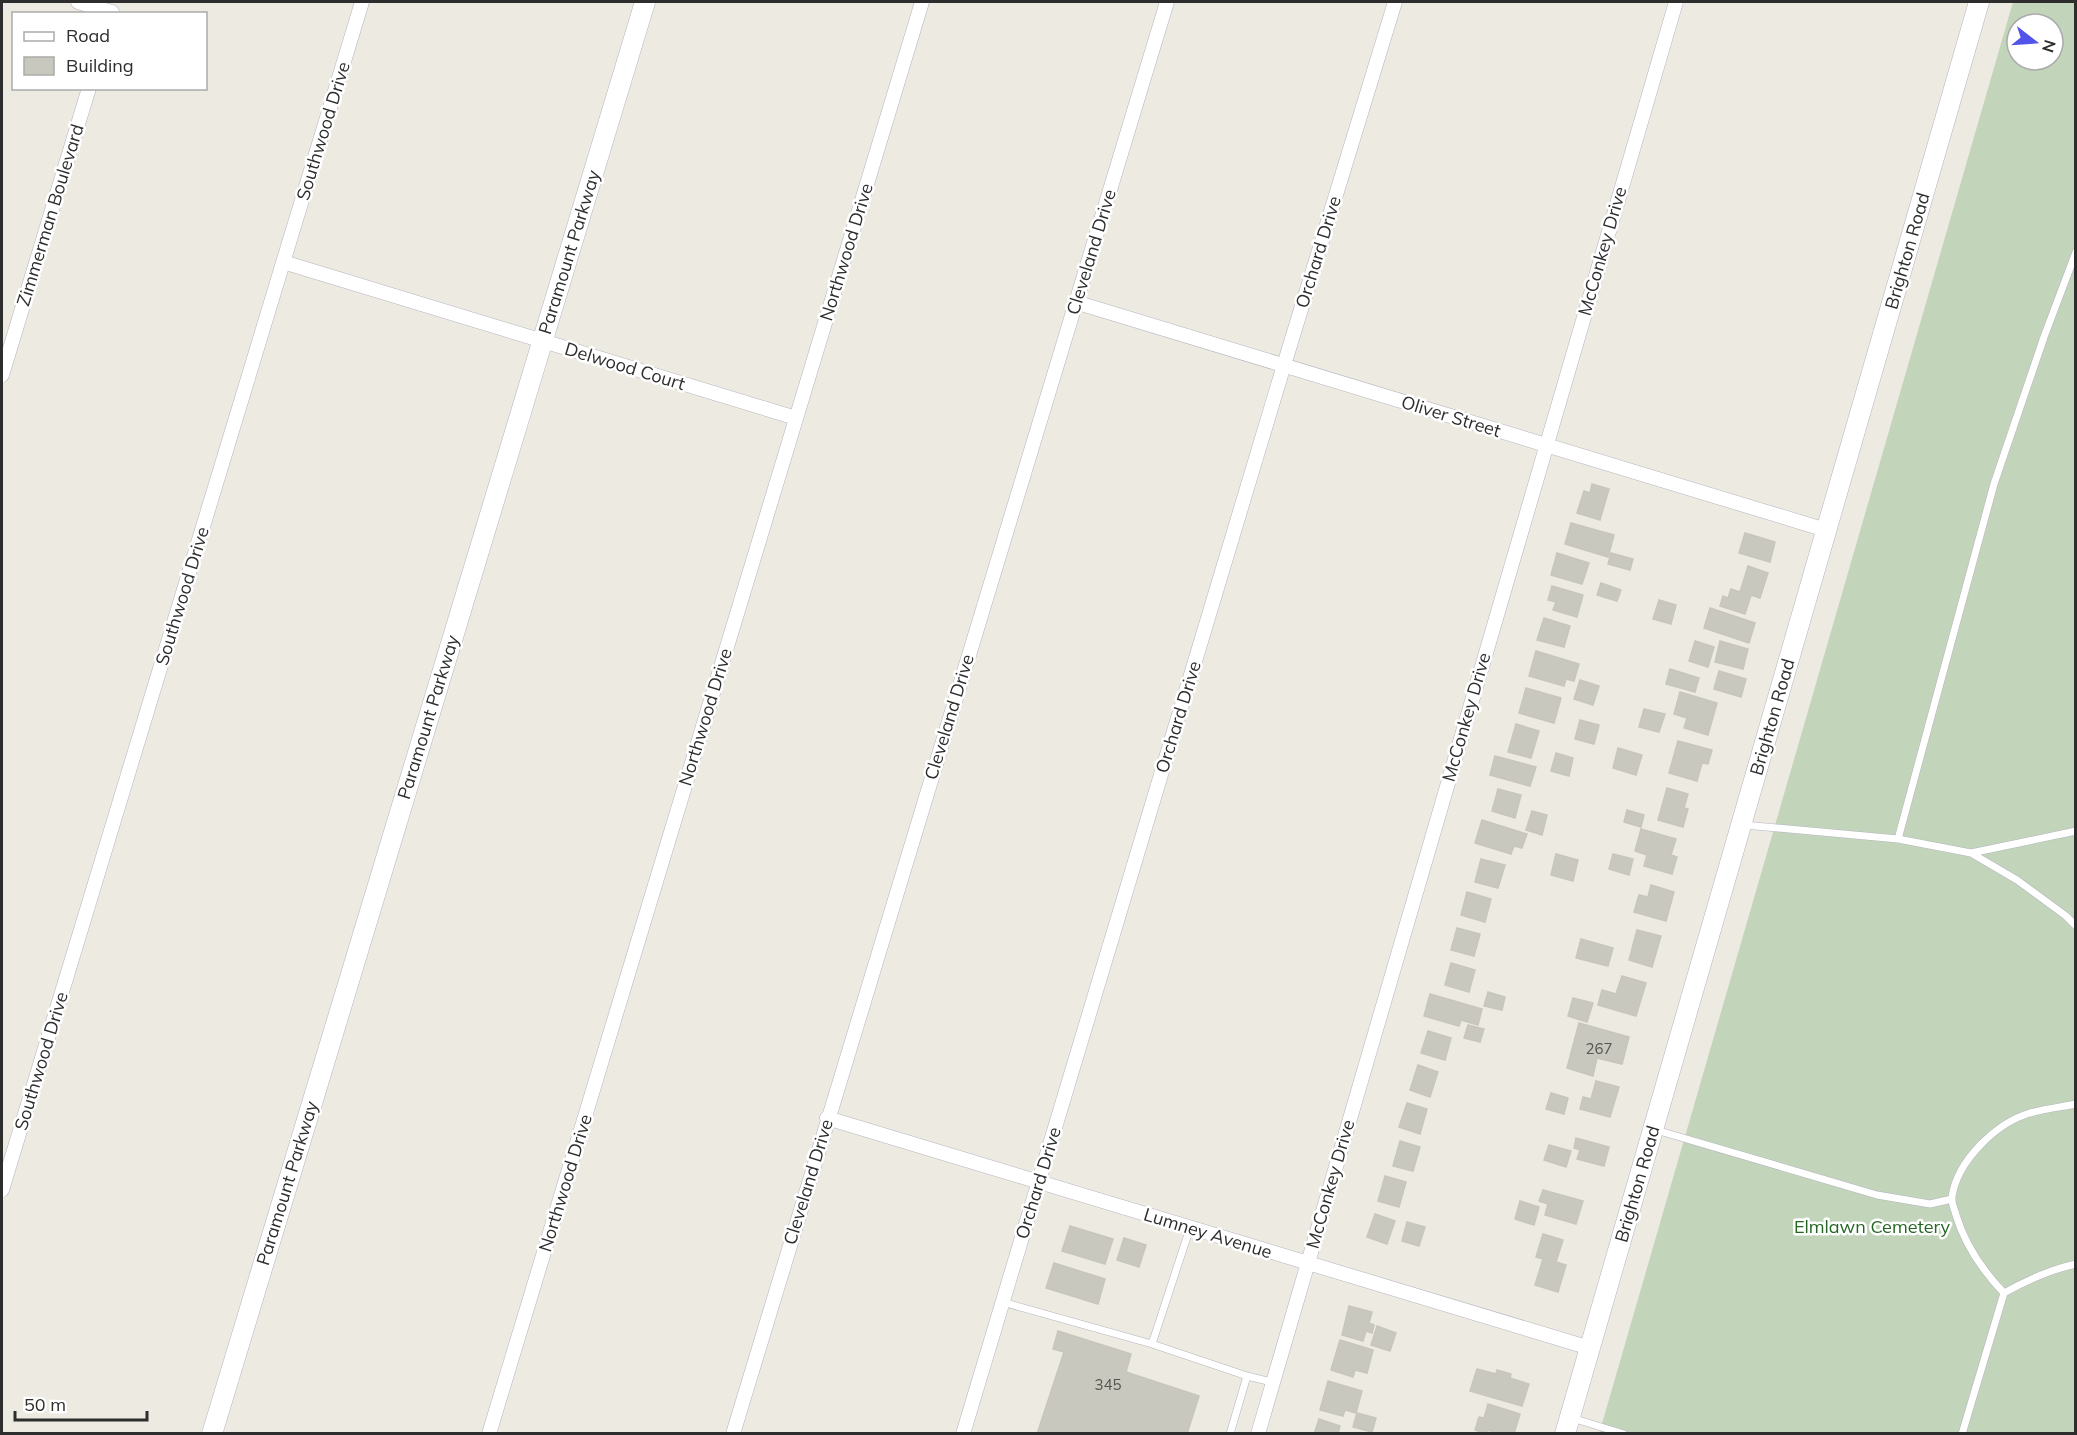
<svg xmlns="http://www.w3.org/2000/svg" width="2077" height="1435" viewBox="0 0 2077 1435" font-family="Mulish,sans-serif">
<rect width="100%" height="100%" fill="#edeae1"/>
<path fill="#c2d5ba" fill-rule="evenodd" d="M 2013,2 L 2075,2 L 2075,1433 L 1599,1434 ZM 2017,24 L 2053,24 L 2053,60 L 2017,60 Z"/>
<path fill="#c9c8bf" stroke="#c8c6ba" stroke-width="1.5" d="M 1592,484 L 1609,489 L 1600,520 L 1577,513 L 1584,491 L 1590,493 Z
M 1571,523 L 1614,535 L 1608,557 L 1565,544 Z
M 1745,533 L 1775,542 L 1770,562 L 1739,553 Z
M 1557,553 L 1589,563 L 1582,584 L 1551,575 Z
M 1611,553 L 1633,559 L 1630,570 L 1608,564 Z
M 1748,566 L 1768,573 L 1760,598 L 1751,595 L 1745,614 L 1720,606 L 1723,596 L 1728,598 L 1731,589 L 1740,592 Z
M 1601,583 L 1621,590 L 1617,601 L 1597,595 Z
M 1552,586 L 1583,595 L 1577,617 L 1553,610 L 1556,602 L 1548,600 Z
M 1659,600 L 1676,605 L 1671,624 L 1653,619 Z
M 1710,608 L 1755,623 L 1749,643 L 1704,628 Z
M 1544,618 L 1570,626 L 1564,647 L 1537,640 Z
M 1695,641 L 1714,647 L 1708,667 L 1689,661 Z
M 1720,641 L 1748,649 L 1743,669 L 1715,662 Z
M 1536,651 L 1579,664 L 1574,681 L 1566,679 L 1564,686 L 1529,676 Z
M 1670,669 L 1699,678 L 1695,692 L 1666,684 Z
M 1719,671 L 1746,679 L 1741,697 L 1714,689 Z
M 1580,680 L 1599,686 L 1593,705 L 1574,699 Z
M 1526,688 L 1561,698 L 1554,723 L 1519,713 Z
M 1680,692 L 1717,703 L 1708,735 L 1684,728 L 1687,718 L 1674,714 Z
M 1644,709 L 1665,714 L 1659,732 L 1639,727 Z
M 1580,720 L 1599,725 L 1594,744 L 1575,739 Z
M 1516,724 L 1539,731 L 1531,758 L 1508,752 Z
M 1678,741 L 1712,750 L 1708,764 L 1702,763 L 1697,781 L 1669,773 Z
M 1618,748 L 1642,755 L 1636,775 L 1613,768 Z
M 1556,753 L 1573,758 L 1569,776 L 1551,771 Z
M 1495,756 L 1536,767 L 1530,786 L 1490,775 Z
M 1667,788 L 1688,794 L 1684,808 L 1688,809 L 1683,827 L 1658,820 Z
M 1498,789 L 1521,795 L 1515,818 L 1492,811 Z
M 1627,810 L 1644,815 L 1641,827 L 1624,822 Z
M 1532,811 L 1547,815 L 1542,835 L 1526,830 Z
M 1482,820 L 1527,834 L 1522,848 L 1514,846 L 1511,854 L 1475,843 Z
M 1641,829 L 1676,839 L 1671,855 L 1677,857 L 1672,874 L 1644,866 L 1647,855 L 1635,851 Z
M 1556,854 L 1578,860 L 1573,881 L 1551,875 Z
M 1613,854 L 1633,859 L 1629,875 L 1609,869 Z
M 1481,859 L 1505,865 L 1498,888 L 1475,882 Z
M 1651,885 L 1674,892 L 1666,921 L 1634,912 L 1639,895 L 1648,897 Z
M 1467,892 L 1491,899 L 1485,922 L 1461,915 Z
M 1457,928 L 1480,934 L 1474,956 L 1451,950 Z
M 1637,930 L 1661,936 L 1652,967 L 1629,960 Z
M 1581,939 L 1613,948 L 1608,966 L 1576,958 Z
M 1451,963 L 1475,970 L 1469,992 L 1445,985 Z
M 1622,976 L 1646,983 L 1636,1016 L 1598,1005 L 1602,990 L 1616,994 Z
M 1488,992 L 1505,997 L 1502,1010 L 1484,1006 Z
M 1430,994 L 1482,1009 L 1478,1025 L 1461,1020 L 1459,1026 L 1424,1016 Z
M 1573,998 L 1593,1003 L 1587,1022 L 1568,1016 Z
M 1579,1023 L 1629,1037 L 1622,1064 L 1597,1058 L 1593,1076 L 1567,1068 Z
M 1468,1025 L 1484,1029 L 1480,1042 L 1464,1038 Z
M 1428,1031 L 1451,1038 L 1445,1060 L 1421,1053 Z
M 1418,1065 L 1438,1072 L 1430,1097 L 1410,1090 Z
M 1596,1081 L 1619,1087 L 1610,1117 L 1580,1109 L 1583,1097 L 1591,1099 Z
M 1551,1093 L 1568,1098 L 1564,1114 L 1546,1109 Z
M 1407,1103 L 1427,1109 L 1420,1134 L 1399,1127 Z
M 1576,1138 L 1609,1147 L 1604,1166 L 1577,1159 L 1580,1150 L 1574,1148 Z
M 1400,1141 L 1420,1147 L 1413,1171 L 1393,1166 Z
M 1549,1145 L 1571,1151 L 1566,1167 L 1544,1160 Z
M 1385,1176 L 1406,1182 L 1399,1207 L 1378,1201 Z
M 1543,1190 L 1583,1201 L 1576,1224 L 1545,1215 L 1548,1204 L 1539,1201 Z
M 1520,1201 L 1539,1207 L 1534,1225 L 1515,1219 Z
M 1375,1214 L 1395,1221 L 1387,1244 L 1367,1237 Z
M 1407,1222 L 1425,1227 L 1419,1246 L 1402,1241 Z
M 1070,1226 L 1113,1239 L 1105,1264 L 1062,1251 Z
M 1543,1234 L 1563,1240 L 1556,1262 L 1566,1265 L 1558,1292 L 1535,1285 L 1543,1259 L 1536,1257 Z
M 1124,1238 L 1146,1245 L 1139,1267 L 1117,1260 Z
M 1054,1263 L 1105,1279 L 1098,1304 L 1046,1288 Z
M 1349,1306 L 1372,1312 L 1369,1323 L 1374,1325 L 1372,1333 L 1366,1331 L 1363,1341 L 1342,1335 Z
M 1377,1326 L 1396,1333 L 1390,1351 L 1371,1345 Z
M 1058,1331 L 1131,1354 L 1126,1372 L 1199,1396 L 1187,1434 L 1037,1434 L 1064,1352 L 1053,1349 Z
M 1340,1340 L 1373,1350 L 1367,1373 L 1355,1370 L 1353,1377 L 1331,1370 Z
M 1477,1369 L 1496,1374 L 1497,1370 L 1511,1374 L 1510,1378 L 1529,1384 L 1522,1406 L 1470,1391 Z
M 1328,1381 L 1362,1391 L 1356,1413 L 1345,1410 L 1343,1416 L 1320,1410 Z
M 1488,1404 L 1520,1414 L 1514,1434 L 1499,1434 L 1488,1430 L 1487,1434 L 1475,1430 L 1479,1417 L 1484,1418 Z
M 1357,1413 L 1376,1418 L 1372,1432 L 1353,1427 Z
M 1319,1419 L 1340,1426 L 1338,1434 L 1314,1434 Z"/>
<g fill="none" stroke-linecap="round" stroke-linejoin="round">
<g stroke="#b4b4bf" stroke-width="8">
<path id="lane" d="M 1744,825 L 1898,839 L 1971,853 L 2017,880 L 2066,916 L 2076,926
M 1898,839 L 1994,484 L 2044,337 L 2076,252
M 1971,853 L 2076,831
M 1656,1130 L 1877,1195 L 1930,1204 L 1952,1199
M 1190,1228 L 1152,1344 L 1247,1376
M 2004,1293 C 1982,1270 1965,1245 1956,1215 C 1955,1210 1951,1203 1952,1197 C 1957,1161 1996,1123 2030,1113 C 2045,1109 2061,1107 2076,1104
M 1002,1302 L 1152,1344
M 1572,1418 L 1624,1434
M 1230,1434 L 1247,1376 L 1272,1382
M 1962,1434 L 2004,1293 C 2027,1280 2049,1270 2076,1264"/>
</g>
<g stroke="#b4b4bf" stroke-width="15">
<path id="street" d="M 78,2 L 112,12
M 283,262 L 796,418
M 1075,302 L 1826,530
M 2,375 L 89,88
M 827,1118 L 1590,1348
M 2,1190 L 362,2
M 489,1434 L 922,2
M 733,1434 L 1167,2
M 963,1434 L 1284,365 L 1395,2
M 1258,1434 L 1676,2"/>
</g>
<g stroke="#b4b4bf" stroke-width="21">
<path id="secondary" d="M 212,1434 L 645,2
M 1565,1434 L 1979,2"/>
</g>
<use href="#lane" stroke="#fff" stroke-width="7"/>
<use href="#street" stroke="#fff" stroke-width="14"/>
<use href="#secondary" stroke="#fff" stroke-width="20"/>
</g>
<g text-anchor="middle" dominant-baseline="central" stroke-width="5" stroke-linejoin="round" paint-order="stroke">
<g font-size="15" fill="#545452">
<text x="1599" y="1048">267</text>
<text x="1108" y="1384">345</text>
</g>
<g font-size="18" fill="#2d2d2d" stroke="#fff">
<text transform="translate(323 131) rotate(-73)">Southwood Drive</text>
<text transform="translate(50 215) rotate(-73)">Zimmerman Boulevard</text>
<text transform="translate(1602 251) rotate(-74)">McConkey Drive</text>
<text transform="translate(1907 251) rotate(-74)">Brighton Road</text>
<text transform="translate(569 252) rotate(-73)">Paramount Parkway</text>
<text transform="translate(846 252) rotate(-73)">Northwood Drive</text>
<text transform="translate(1091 252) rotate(-73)">Cleveland Drive</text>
<text transform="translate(1318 252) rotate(-73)">Orchard Drive</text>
<text transform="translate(625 366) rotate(17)">Delwood Court</text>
<text transform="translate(1451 416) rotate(17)">Oliver Street</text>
<text transform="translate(182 596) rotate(-73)">Southwood Drive</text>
<text transform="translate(428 717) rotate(-73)">Paramount Parkway</text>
<text transform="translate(705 717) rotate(-73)">Northwood Drive</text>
<text transform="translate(949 717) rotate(-73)">Cleveland Drive</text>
<text transform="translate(1178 717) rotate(-73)">Orchard Drive</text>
<text transform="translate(1466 717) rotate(-74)">McConkey Drive</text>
<text transform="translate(1772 717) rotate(-74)">Brighton Road</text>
<text transform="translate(41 1061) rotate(-73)">Southwood Drive</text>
<text transform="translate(808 1182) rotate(-73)">Cleveland Drive</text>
<text transform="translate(287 1183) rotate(-73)">Paramount Parkway</text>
<text transform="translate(565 1183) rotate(-73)">Northwood Drive</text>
<text transform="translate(1038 1183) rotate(-73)">Orchard Drive</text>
<text transform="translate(1330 1184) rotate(-74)">McConkey Drive</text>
<text transform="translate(1637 1184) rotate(-74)">Brighton Road</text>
<text transform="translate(1208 1233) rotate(17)">Lumney Avenue</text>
</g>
<g font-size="18" fill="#246522" stroke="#fff">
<text x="1872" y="1226">Elmlawn Cemetery</text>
</g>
</g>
<rect width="2077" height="1435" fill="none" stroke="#2d2d2d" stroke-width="6"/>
<rect x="12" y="12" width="195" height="78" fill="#ffffff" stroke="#ababab" stroke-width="1.5"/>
<rect x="24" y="32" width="30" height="9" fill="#ffffff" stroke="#ababab" stroke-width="1.5"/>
<text x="66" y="42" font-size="18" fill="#2d2d2d">Road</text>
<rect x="24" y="57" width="30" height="18" fill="#c9c8bf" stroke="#ababab" stroke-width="1.5"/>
<text x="66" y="72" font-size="18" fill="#2d2d2d">Building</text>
<g transform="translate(2035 42) rotate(107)"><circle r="28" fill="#ffffff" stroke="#ababab" stroke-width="1.5"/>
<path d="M0-4.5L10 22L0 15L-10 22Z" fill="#5153e9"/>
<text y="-9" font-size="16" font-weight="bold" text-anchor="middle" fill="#2d2d2d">N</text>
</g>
<path d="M15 1411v9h132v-9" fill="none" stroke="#2d2d2d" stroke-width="3"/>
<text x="24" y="1411" font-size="18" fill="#2d2d2d" stroke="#ffffff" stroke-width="4.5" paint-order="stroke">50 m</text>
</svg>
